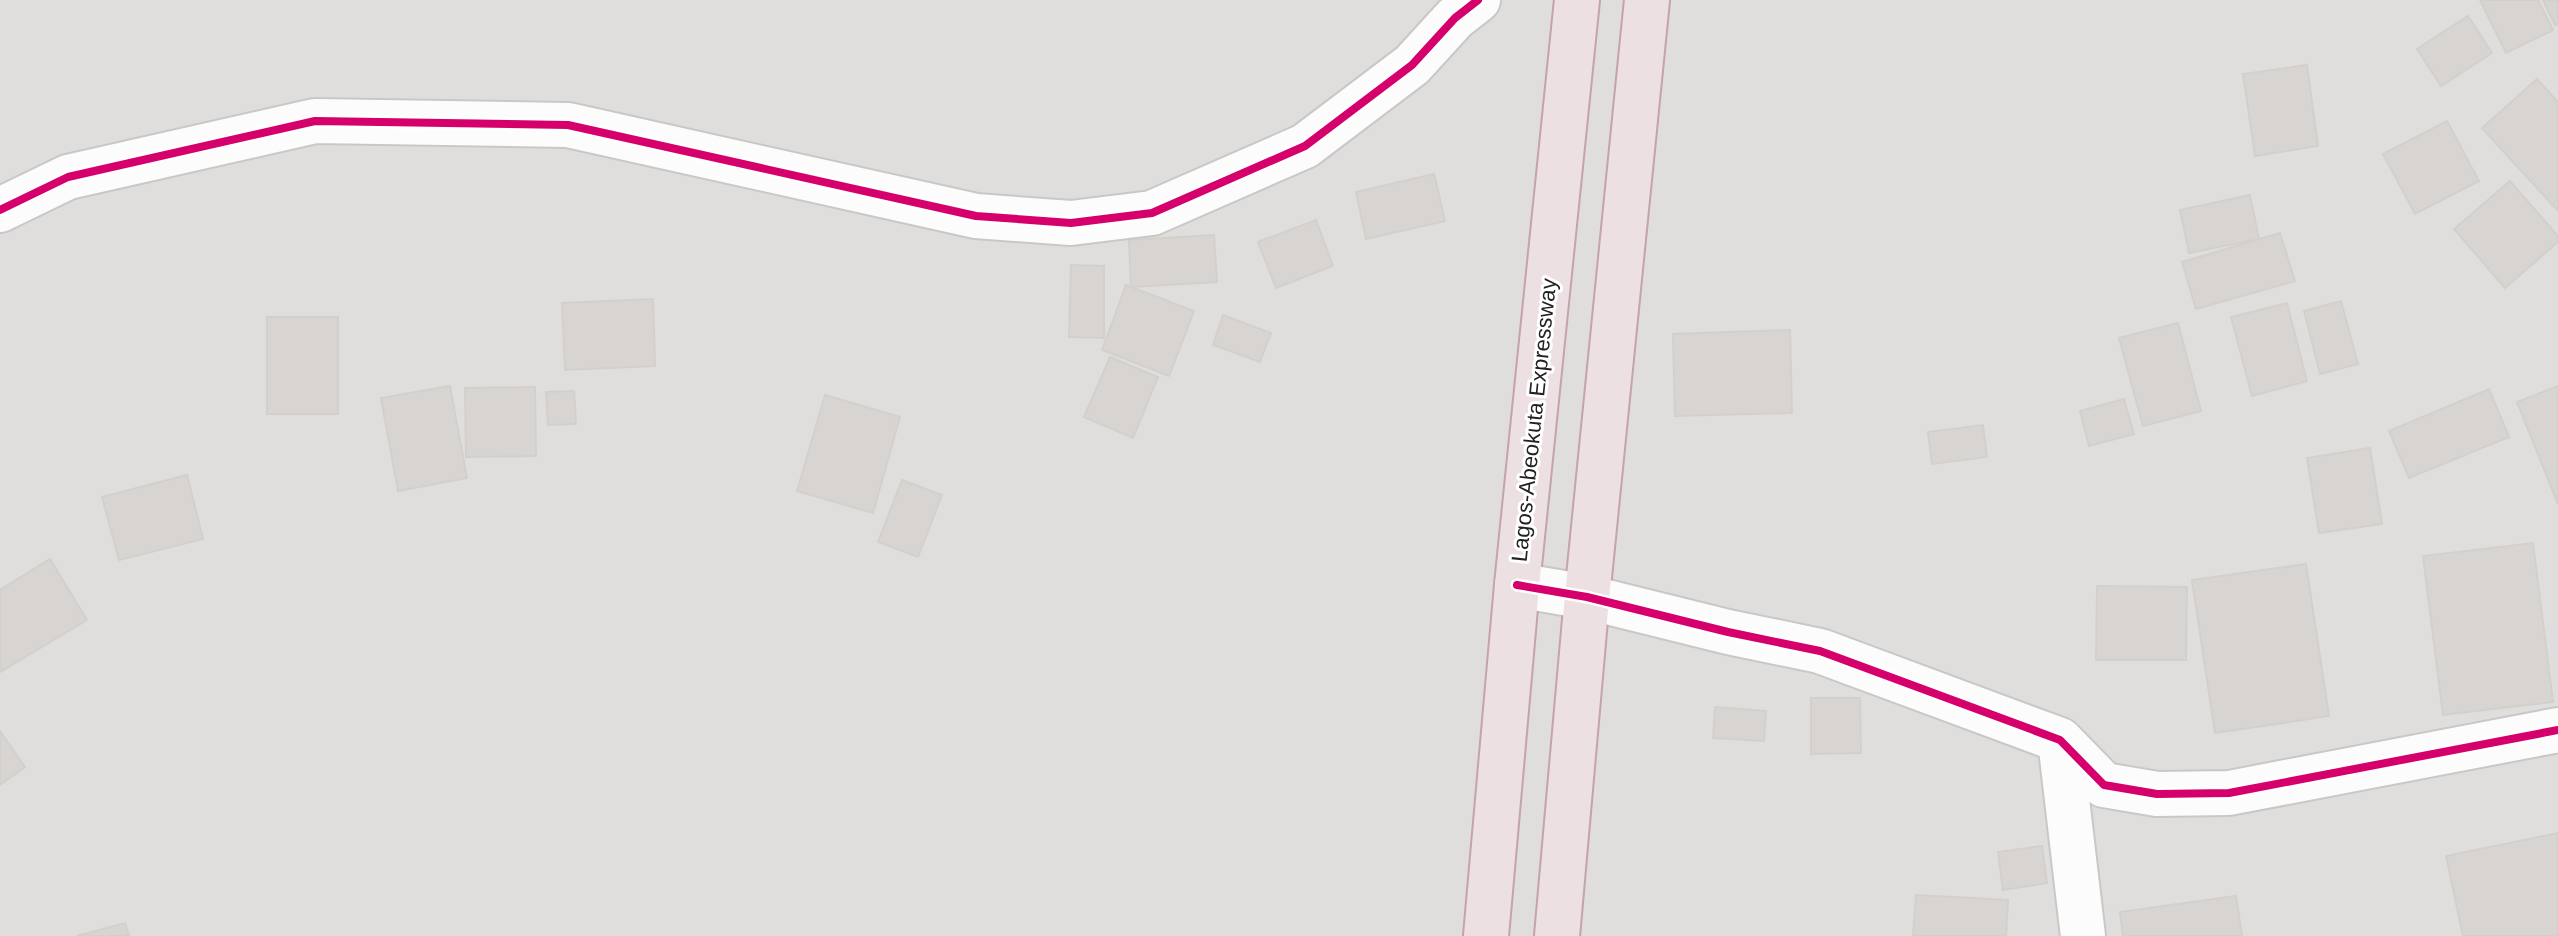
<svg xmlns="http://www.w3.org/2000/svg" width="2558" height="936" viewBox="0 0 2558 936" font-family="Arial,sans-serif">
<rect width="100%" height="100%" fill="#f0eeeb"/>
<path fill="#dfdedc" d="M 0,0 L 2558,0 L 2558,936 L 0,936 Z"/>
<path fill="#d7d4d2" stroke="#d3d0cc" stroke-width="2" d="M 2480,0 L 2538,0 L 2553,30 L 2506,53 Z
M 2543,0 L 2558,0 L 2558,24 L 2555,25 Z
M 2468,16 L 2492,53 L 2441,86 L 2417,49 Z
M 2307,65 L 2318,146 L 2255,156 L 2243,74 Z
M 2537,79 L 2558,102 L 2558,211 L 2482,128 Z
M 2447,121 L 2479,181 L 2415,214 L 2383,154 Z
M 1434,174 L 1445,221 L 1366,239 L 1356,192 Z
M 2510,181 L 2558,236 L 2558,242 L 2505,288 L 2454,229 Z
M 2250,195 L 2259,239 L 2189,253 L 2180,210 Z
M 1316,220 L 1333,266 L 1276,288 L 1258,242 Z
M 2280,233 L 2295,281 L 2196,309 L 2182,262 Z
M 1214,235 L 1217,282 L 1131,287 L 1129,240 Z
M 1071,265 L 1104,266 L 1104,338 L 1069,337 Z
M 1126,285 L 1194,311 L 1169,376 L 1102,350 Z
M 653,299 L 655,366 L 565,370 L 562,303 Z
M 2341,301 L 2358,364 L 2320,374 L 2304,311 Z
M 2287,303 L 2307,381 L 2252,396 L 2231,317 Z
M 1223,315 L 1271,333 L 1260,362 L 1213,345 Z
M 267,317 L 338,317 L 338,414 L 267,414 Z
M 2178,323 L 2201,411 L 2143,426 L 2119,338 Z
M 1790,330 L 1792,413 L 1675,416 L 1673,334 Z
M 1110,357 L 1158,377 L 1133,438 L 1084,417 Z
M 450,386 L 467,478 L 398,491 L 381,398 Z
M 2558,386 L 2558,504 L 2517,402 Z
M 535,387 L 536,456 L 466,457 L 465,388 Z
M 2489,389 L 2509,437 L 2409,478 L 2389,431 Z
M 574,391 L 576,424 L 548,425 L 546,392 Z
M 825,395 L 900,417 L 873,513 L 797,491 Z
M 2124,399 L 2134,434 L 2089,446 L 2080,411 Z
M 1983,425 L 1987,457 L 1932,464 L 1928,432 Z
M 2370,448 L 2382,524 L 2319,533 L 2307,458 Z
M 187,475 L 203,539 L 119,560 L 102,497 Z
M 902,480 L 942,495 L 918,557 L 878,542 Z
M 2533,543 L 2553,702 L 2443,715 L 2423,556 Z
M 50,559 L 87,620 L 0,672 L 0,590 Z
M 2306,564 L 2329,716 L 2215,733 L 2192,580 Z
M 2097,586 L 2187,587 L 2186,660 L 2096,660 Z
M 1811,698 L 1860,698 L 1861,753 L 1811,754 Z
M 1715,707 L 1766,711 L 1764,741 L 1713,738 Z
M 0,731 L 25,767 L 0,785 Z
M 2558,833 L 2558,936 L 2463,936 L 2446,856 Z
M 2042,846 L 2047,883 L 2003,890 L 1998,852 Z
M 1916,895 L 2008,900 L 2006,936 L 1913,936 Z
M 2236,896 L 2242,936 L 2123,936 L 2120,912 Z
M 125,923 L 129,936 L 77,936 Z"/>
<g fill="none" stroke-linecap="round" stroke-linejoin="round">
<g stroke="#c9c8c7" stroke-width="48">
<path id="street" d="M 0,210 L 68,177 L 315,121 L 568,125 L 976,216 L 1071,223 L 1152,213 L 1305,146 L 1412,65 L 1455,18 L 1478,0
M 1517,585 L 1587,597 L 1728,632 L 1820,651 L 2060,740 L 2104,785 L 2157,794 L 2229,793 L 2558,730
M 2060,740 L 2083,936"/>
</g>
<g stroke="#c5a2ac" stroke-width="48">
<path id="highway" d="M 1486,936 L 1517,585 L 1577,0
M 1557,936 L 1587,597 L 1647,0"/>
</g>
<use href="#street" stroke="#fdfcfc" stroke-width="44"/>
<use href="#highway" stroke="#ece0e2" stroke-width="44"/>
<g stroke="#fff" stroke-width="13">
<path id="cycleway" d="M 0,210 L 68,177 L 315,121 L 568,125 L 976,216 L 1071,223 L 1152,213 L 1305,146 L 1412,65 L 1455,18 L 1478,0
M 1517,585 L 1587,597 L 1728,632 L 1820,651 L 2060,740 L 2104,785 L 2157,794 L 2229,793 L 2558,730"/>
</g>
<use href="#cycleway" stroke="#d6006c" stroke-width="8"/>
</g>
<g text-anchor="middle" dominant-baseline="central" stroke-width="6" stroke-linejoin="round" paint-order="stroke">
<g font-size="22" fill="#222" stroke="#fff">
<text transform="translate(1534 420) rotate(-84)">Lagos-Abeokuta Expressway</text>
</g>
</g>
</svg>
